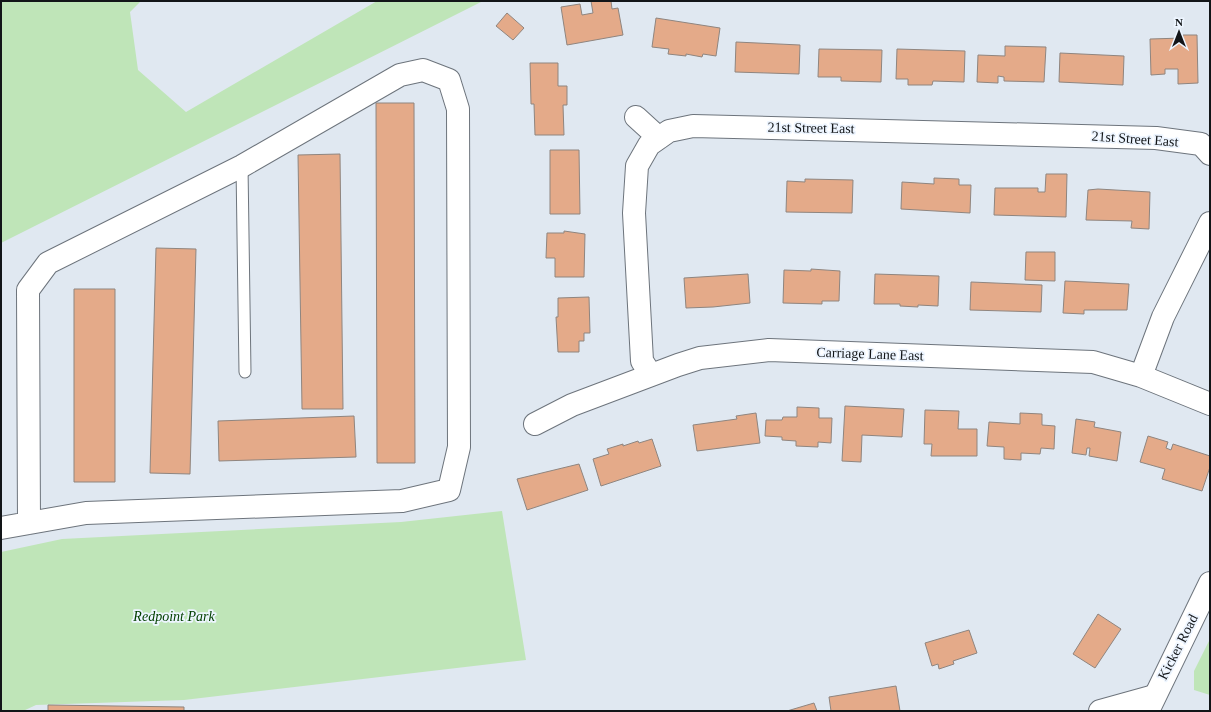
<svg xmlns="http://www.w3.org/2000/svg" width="1211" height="712" viewBox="0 0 1211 712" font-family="'Times New Roman',serif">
<rect width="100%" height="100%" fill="#e0e8f1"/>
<path fill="#bfe5b8" d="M 1,1 L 141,1 L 130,12 L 138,70 L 186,112 L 377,1 L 483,1 L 1,243 Z
M 502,511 L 526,660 L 184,700 L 36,705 L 23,711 L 1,711 L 1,552 L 62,539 L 401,522 Z
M 1210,639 L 1210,695 L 1194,690 L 1194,671 Z"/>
<path fill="#e4aa89" stroke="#8f857f" d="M 591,1 L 611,1 L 612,9 L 618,8 L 623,35 L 567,45 L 561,7 L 580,4 L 582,15 L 593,13 Z
M 507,13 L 524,28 L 513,40 L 496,26 Z
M 656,18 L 720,28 L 716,56 L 703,54 L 702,57 L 686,54 L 686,56 L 668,54 L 669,49 L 652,47 Z
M 1183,35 L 1197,35 L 1198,83 L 1178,84 L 1178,69 L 1165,69 L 1165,74 L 1151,75 L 1150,39 L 1183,38 Z
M 736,42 L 800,45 L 799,74 L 735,72 Z
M 1005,46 L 1046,47 L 1044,82 L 1004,81 L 1004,77 L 998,76 L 998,83 L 977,82 L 978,55 L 1005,56 Z
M 819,49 L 882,50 L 881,82 L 841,81 L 841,77 L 818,77 Z
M 897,49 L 965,51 L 964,82 L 933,81 L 932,85 L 908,85 L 908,79 L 896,79 Z
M 1060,53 L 1124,56 L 1123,85 L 1059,82 Z
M 530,63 L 558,63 L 558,86 L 567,86 L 567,105 L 563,105 L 564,135 L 535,135 L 534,104 L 531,104 Z
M 376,103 L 414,103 L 415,463 L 377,463 Z
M 550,150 L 579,150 L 580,214 L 550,214 Z
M 340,154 L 343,409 L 302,409 L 298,155 Z
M 1046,174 L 1067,174 L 1066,217 L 994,215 L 995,188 L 1038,188 L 1038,192 L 1045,192 Z
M 934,178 L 959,179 L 959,185 L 971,185 L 970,213 L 901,209 L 902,182 L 934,184 Z
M 805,179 L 853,180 L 852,213 L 786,212 L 787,181 L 805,182 Z
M 1098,189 L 1150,192 L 1149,229 L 1131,228 L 1132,221 L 1086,220 L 1088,190 Z
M 564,231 L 585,234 L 584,277 L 555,277 L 555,258 L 546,258 L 547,233 L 564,233 Z
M 156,248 L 196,249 L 190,474 L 150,473 Z
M 1026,252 L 1055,252 L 1055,281 L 1025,280 Z
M 811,269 L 840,271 L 839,301 L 822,301 L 822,304 L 783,303 L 784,270 L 811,271 Z
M 748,274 L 750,303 L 713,307 L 686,308 L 684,278 Z
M 875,274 L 939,276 L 938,306 L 918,305 L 918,307 L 900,306 L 900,304 L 874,304 Z
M 1065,281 L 1129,284 L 1127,310 L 1084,310 L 1084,314 L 1063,313 Z
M 971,282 L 1042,285 L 1041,312 L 970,310 Z
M 74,289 L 115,289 L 115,482 L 74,482 Z
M 589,297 L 590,333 L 584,333 L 584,341 L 579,341 L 579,352 L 558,352 L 556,317 L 558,317 L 558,298 Z
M 845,406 L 904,409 L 902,437 L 862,435 L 861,462 L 842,461 Z
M 797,407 L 819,408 L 819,418 L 832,418 L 831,443 L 818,442 L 818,447 L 796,446 L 796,441 L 782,440 L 782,437 L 765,436 L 766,420 L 782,420 L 783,417 L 797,417 Z
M 925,410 L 959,411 L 958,429 L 977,429 L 977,456 L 931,456 L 932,444 L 924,444 Z
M 756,413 L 760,443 L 697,451 L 693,425 L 737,419 L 736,416 Z
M 1020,413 L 1042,414 L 1042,425 L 1055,426 L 1054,449 L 1041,448 L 1040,454 L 1021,453 L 1021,460 L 1004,459 L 1004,447 L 987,446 L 989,422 L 1020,424 Z
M 354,416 L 356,457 L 219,461 L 218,421 Z
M 1076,419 L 1095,422 L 1094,427 L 1121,432 L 1117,461 L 1089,456 L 1090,448 L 1087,448 L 1086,455 L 1072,453 Z
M 1148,436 L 1168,442 L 1166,448 L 1171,450 L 1173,444 L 1210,456 L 1210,467 L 1202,491 L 1162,479 L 1165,469 L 1140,462 Z
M 652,439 L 661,466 L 601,486 L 593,459 L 609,454 L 607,449 L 623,444 L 623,446 L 638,441 L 639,443 Z
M 579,464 L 588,490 L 527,510 L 517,479 Z
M 1098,614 L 1121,629 L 1095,668 L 1073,654 Z
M 969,630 L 977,653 L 953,661 L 954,664 L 939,669 L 938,664 L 932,666 L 925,643 Z
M 896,686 L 900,711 L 831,711 L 829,697 Z
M 814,703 L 817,711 L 787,711 Z
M 48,705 L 184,707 L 184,711 L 48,711 Z"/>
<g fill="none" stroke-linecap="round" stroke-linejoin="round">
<g stroke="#6d747c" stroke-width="13">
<path id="service" d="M 242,166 L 245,372"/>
</g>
<g stroke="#6d747c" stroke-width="24">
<path id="minor" d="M 636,117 L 659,138
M 651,375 L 642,361 L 634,213 L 637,166 L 649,145 L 669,131 L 693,126 L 1156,138 L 1201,144 L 1210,154
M 1141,376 L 1163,317 L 1210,223
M 535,424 L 572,405 L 678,365 L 700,358 L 769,350 L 1093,362 L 1141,376 L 1210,404
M 1,528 L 86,513 L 402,501 L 449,490 L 459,447 L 458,109 L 449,80 L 423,70 L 400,75 L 242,166 L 48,263 L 28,290 L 29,523
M 1100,711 L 1154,696"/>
</g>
<g stroke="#6d747c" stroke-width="24">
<path id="secondary" d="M 1148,711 L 1210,583"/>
</g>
<use href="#service" stroke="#fff" stroke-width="11"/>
<use href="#minor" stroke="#fff" stroke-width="22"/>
<use href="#secondary" stroke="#fff" stroke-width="22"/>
</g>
<g text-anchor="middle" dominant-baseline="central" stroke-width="3.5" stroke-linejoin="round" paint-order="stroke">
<g font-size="14" fill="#121518" stroke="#edf5ff">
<text transform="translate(811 128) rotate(1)">21st Street East</text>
<text transform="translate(1135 139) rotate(4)">21st Street East</text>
<text transform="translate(870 354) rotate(2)">Carriage Lane East</text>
<text transform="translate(1178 647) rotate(-63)">Kicker Road</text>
</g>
<g font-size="14" font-style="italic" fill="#034100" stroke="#edf5ff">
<text x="174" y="616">Redpoint Park</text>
</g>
</g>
<rect width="1211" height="712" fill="none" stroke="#121518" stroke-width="4"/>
<g transform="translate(1179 32)" stroke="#edf5ff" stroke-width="3" paint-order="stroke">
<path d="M0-3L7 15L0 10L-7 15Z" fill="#121518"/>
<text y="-6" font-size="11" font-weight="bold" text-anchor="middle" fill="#121518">N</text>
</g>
</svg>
